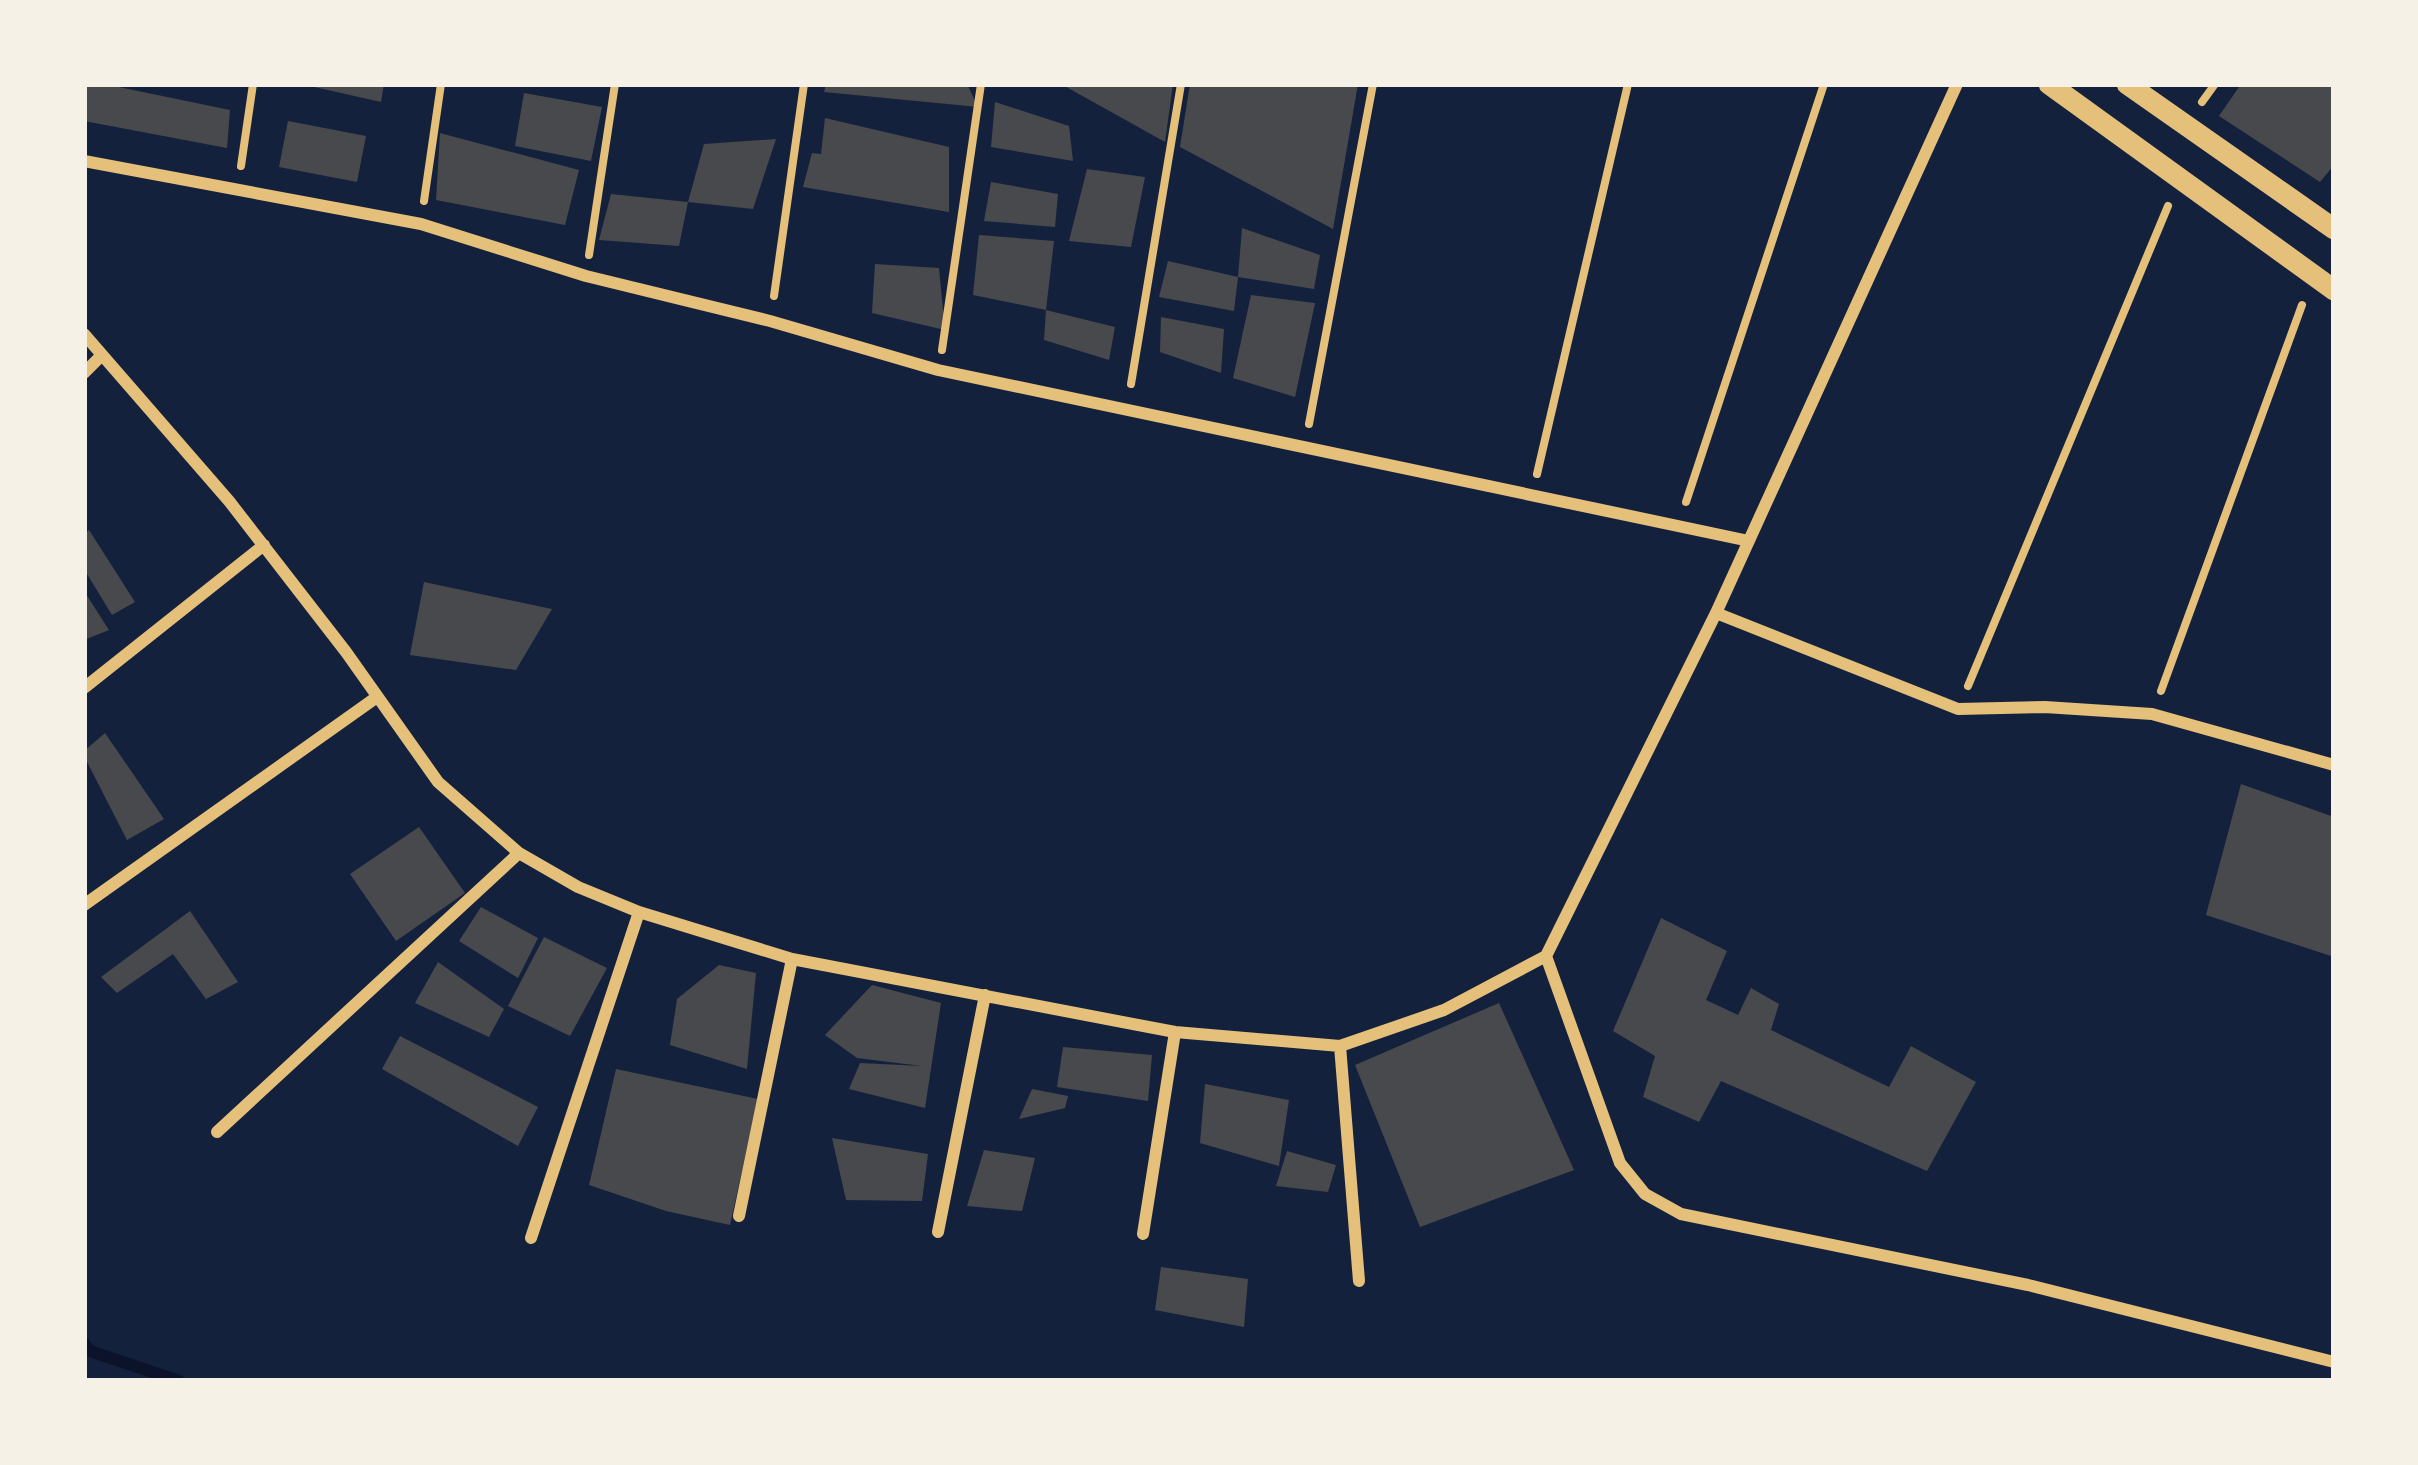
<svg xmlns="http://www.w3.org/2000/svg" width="2418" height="1465" viewBox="0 0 2418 1465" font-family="Quicksand,sans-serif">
<rect width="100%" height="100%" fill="#14213d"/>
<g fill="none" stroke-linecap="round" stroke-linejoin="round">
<path stroke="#0b132b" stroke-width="12" d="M 84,1343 L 90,1351 L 179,1381"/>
</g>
<path fill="#48494c" d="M 84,84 L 104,84 L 230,110 L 227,148 L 84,121 Z
M 301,84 L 384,84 L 381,102 Z
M 826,84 L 967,84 L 978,107 L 824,92 Z
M 1061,84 L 1173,84 L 1165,142 Z
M 1190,84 L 1358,84 L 1333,229 L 1180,147 Z
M 2241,84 L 2334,84 L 2334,165 L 2320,182 L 2219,116 Z
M 524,93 L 602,107 L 591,161 L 515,146 Z
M 995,102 L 1069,126 L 1073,161 L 991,147 Z
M 825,118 L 949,147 L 949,212 L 803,187 L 812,153 L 821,154 Z
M 288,121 L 366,136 L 357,182 L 279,167 Z
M 440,133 L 579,170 L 565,225 L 436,200 Z
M 776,139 L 753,209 L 688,202 L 704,144 Z
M 1087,169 L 1145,177 L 1131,247 L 1069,241 Z
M 991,182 L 1058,194 L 1055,227 L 984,221 Z
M 611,194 L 688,202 L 679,246 L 599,240 Z
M 1242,228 L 1320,255 L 1314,289 L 1238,277 L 1234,311 L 1159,297 L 1168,261 L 1238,277 Z
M 979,235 L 1054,241 L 1046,310 L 1115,327 L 1109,360 L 1044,340 L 1046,310 L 973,295 Z
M 875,264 L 939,268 L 945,330 L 872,313 Z
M 1251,295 L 1315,303 L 1295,397 L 1233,378 Z
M 1161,317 L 1224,329 L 1221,373 L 1160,352 Z
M 89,530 L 135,602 L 112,615 L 84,569 L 84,535 Z
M 424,582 L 552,609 L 516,670 L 410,655 Z
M 84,591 L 109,630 L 84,640 Z
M 105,733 L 164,819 L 127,840 L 84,756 L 84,751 Z
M 2241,784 L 2334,817 L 2334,957 L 2206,915 Z
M 419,827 L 465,893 L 396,941 L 350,874 Z
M 481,907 L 538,938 L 518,978 L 459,941 Z
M 190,911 L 238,982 L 206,999 L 173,954 L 117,993 L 101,977 Z
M 1661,918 L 1727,951 L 1706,1000 L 1738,1015 L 1751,988 L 1779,1004 L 1771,1030 L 1889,1087 L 1911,1046 L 1976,1082 L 1927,1171 L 1721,1081 L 1699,1122 L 1643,1097 L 1655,1056 L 1613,1031 Z
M 544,937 L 607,968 L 570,1036 L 508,1006 Z
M 438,962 L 504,1009 L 489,1037 L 415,1003 Z
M 719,965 L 756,973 L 747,1069 L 670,1045 L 677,999 Z
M 872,985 L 941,1003 L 925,1108 L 849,1089 L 860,1063 L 922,1066 L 857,1058 L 825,1035 Z
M 1499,1003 L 1574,1170 L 1420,1227 L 1355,1065 Z
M 400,1036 L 538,1107 L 518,1146 L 382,1069 Z
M 1063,1047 L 1152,1055 L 1148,1101 L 1057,1087 Z
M 616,1069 L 758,1099 L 730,1225 L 666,1211 L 589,1185 Z
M 1205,1084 L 1289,1100 L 1279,1166 L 1200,1143 Z
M 1032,1089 L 1068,1096 L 1065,1108 L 1019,1119 Z
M 832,1138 L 928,1154 L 922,1201 L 846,1200 Z
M 984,1150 L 1035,1158 L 1022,1211 L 967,1206 Z
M 1287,1151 L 1336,1165 L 1328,1192 L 1276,1186 Z
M 1161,1267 L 1248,1279 L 1244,1327 L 1155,1310 Z"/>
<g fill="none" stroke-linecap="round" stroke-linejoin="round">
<path stroke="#e5c07b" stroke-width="8" d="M 2202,102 L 2215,84
M 241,166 L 253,84
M 424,201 L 441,84
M 589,255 L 615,84
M 774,296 L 804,84
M 942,350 L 981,84
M 1131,384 L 1181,84
M 1309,424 L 1373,84
M 1537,474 L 1628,84
M 1686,502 L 1824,84
M 1968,686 L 2168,206
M 2161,691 L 2302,305"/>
<path stroke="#e5c07b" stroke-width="12" d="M 1957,84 L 1716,613 L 1546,956 L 1620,1163 L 1645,1194 L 1681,1214 L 2028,1285 L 2334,1362
M 84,161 L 421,224 L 586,276 L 770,321 L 938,370 L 1749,541
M 84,334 L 229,501 L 346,652 L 438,782 L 519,853 L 578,887 L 639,912 L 792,959 L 1175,1032 L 1340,1046 L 1444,1010 L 1546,956
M 84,373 L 102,355
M 1716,613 L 1958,709 L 2045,707 L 2152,714 L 2334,765
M 84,688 L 264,545
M 84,905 L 377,697
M 1340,1046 L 1359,1281
M 217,1132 L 519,853
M 739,1216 L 792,959
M 938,1232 L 985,995
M 1143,1234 L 1175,1032
M 531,1238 L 639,912"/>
<path stroke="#e5c07b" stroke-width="21" d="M 2049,84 L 2334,290
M 2127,84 L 2334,229"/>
</g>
<rect width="2418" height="1465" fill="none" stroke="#f6f1e7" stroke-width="174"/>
</svg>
